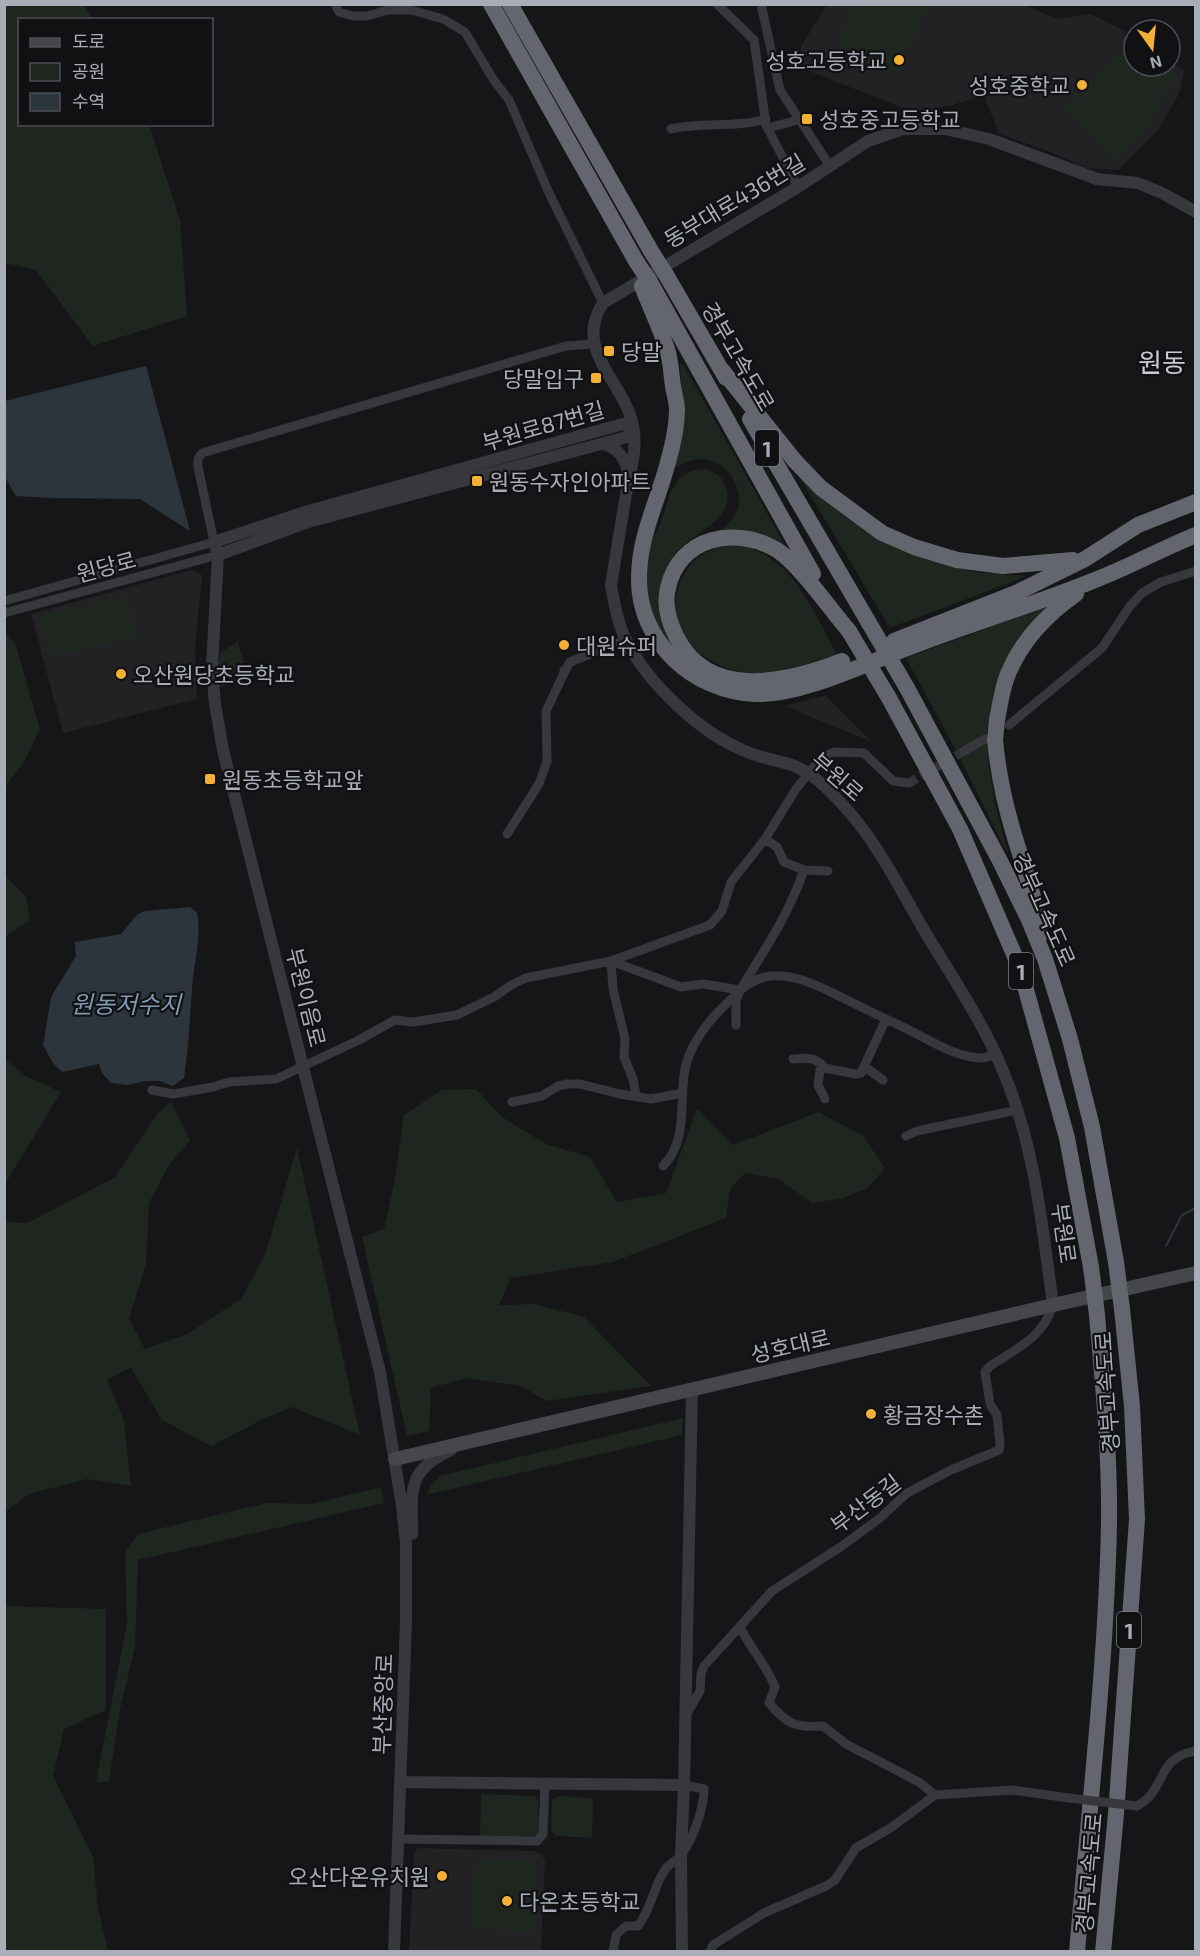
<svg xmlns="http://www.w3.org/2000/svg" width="1200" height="1956" viewBox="0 0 1200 1956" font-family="'Exo 2','Noto Sans KR',sans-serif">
<rect width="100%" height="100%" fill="#161618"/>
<path fill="#222225" d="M 1022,4 L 1058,19 L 1090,14 L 1123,30 L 1129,42 L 1134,45 L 1134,66 L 1170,66 L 1170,63 L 1184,70 L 1179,94 L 1158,130 L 1118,170 L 1086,168 L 1051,152 L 999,134 L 984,95 L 952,105 L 936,108 L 931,119 L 799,67 L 801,46 L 827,5 Z
M 192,570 L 202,575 L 195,649 L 197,699 L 63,733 L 31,614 Z
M 826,695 L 826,696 L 872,742 L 785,706 Z
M 418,1848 L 534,1851 L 542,1855 L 545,1861 L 541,1951 L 409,1952 L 414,1853 Z"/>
<path fill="#1e261f" d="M 5,4 L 84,5 L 92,19 L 20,20 L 20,124 L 149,125 L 180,220 L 187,316 L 93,346 L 36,270 L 5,263 Z
M 853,4 L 927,5 L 900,76 L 836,51 Z
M 1124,45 L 1134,52 L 1134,66 L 1161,66 L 1177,73 L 1149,125 L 1114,160 L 1063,109 Z
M 680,364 L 683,364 L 785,545 L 772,539 L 720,531 C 727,525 735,518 738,509 C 744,487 726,461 704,459 C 693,458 682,464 673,469 L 683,421 Z
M 707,469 C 718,474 725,479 727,492 C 732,520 694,533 676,552 C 672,557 668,566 667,573 C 664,584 672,631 673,646 C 670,644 665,641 663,637 C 650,617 641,576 647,553 C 650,541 658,530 662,519 C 671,492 673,470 707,469 Z
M 797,473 L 941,563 L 974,572 L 1027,576 L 890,628 Z
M 732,545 C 790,549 812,610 837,654 C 811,662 783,673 756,673 C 712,673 663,637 678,589 C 682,576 690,562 701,555 C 711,549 721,547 732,545 Z
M 126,596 L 137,637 L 50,658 L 39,617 Z
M 1048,606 L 1037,616 L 995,687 L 987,732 L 988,762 L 995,803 L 1008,852 L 1006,851 L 960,758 L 906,658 Z
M 4,631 L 15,643 L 40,729 L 24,762 L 5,787 Z
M 238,641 L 247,677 L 219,688 L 217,668 L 221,652 Z
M 5,876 L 26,897 L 30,920 L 5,937 Z
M 5,1059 L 26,1076 L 61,1092 L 5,1184 Z
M 476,1089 L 502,1117 L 546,1144 L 590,1157 L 617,1202 L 666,1193 L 697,1109 L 733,1145 L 819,1112 L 863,1136 L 885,1168 L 868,1188 L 843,1198 L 812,1203 L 779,1179 L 745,1173 L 730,1189 L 726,1218 L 613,1262 L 511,1278 L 499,1305 L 535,1304 L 584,1317 L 651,1386 L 547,1401 L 521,1386 L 466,1378 L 431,1388 L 429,1431 L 407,1436 L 362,1237 L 384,1229 L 394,1184 L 404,1115 L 442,1090 Z
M 171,1102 L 190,1140 L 169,1165 L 149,1203 L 146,1264 L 129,1319 L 145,1349 L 187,1334 L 241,1299 L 265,1255 L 297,1148 L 360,1435 L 292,1407 L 263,1419 L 211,1446 L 162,1420 L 131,1368 L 107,1379 L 124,1421 L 131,1486 L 87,1479 L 29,1494 L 5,1512 L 5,1222 L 28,1223 L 115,1177 L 158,1113 Z
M 683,1418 L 682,1435 L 426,1495 L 430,1487 L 440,1476 Z
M 381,1487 L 384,1503 L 138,1560 L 135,1647 L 120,1709 L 109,1782 L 96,1782 L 127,1623 L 125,1551 L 138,1534 L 266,1503 L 312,1504 Z
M 4,1606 L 106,1609 L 106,1710 L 64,1729 L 53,1776 L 93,1857 L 98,1908 L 108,1951 L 5,1951 Z
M 481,1794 L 534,1796 L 538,1800 L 539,1832 L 535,1836 L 480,1836 Z
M 557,1796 L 593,1798 L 592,1838 L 556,1836 L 551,1831 L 552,1800 Z
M 475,1860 L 536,1861 L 534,1932 L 472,1929 Z"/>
<path fill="#2c353c" d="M 146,366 L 190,531 L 140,499 L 53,498 L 16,496 L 5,477 L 5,401 Z
M 190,907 L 197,912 C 201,933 196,956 193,977 C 190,1011 189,1044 184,1078 L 173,1086 L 160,1081 L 146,1081 L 128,1085 L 111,1083 L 102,1073 L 99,1064 L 62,1072 L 53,1063 L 43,1045 L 51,997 L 76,956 L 75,942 L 121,934 L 137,915 L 144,911 Z"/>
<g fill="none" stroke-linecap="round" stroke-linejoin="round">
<path stroke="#2c353c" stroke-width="2" d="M 1166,1246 L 1182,1215 L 1196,1208"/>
<path stroke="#333438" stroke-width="9" stroke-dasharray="9 4.5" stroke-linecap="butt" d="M 909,783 L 964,751"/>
<path stroke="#37383d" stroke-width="9" d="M 335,4 L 339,12 L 353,16 L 367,16 L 388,10 L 411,10 L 443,19 L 465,32 L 493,79 L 509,100 L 549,193 L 603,303
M 717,4 L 754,40 L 766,125 L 798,187
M 761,4 L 780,90 L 830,166
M 768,128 L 798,120
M 671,129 C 702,122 735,128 766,119
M 4,601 L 214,542 L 198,467 L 198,459 L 202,453 L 566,346 L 593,344
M 4,613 L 218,555
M 564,670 L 565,671 L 570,662 L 626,640
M 1009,725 L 1102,648 L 1130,606 L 1142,593 L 1161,582 L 1196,571
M 964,751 L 985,739
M 507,834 L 539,784 L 547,761 L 546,711 L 565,671
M 765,839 L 777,847 L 784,862 L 804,870 L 828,871
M 736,1025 L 736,1001 L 740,990 C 764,951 789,914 804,870
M 793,1059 C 806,1058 815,1056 825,1068
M 865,1067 L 883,1080
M 152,1090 L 173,1094 L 213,1087 L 229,1082 L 276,1079 L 357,1041 L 395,1020 L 413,1022 L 457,1015 L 494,997 L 513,984 L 526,978 L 611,961 L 710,925 L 722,911 L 731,882 L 765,839 L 796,789 L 821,758 L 834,752 L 864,753 L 893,781 L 909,783
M 636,1095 L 633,1079 L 624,1057 L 625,1039 L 613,989 L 611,961 L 681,987 L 703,984 L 740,990
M 825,1099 L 818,1085 L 820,1070 L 825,1068 L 855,1074 L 861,1073 L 886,1019
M 512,1102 L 542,1096 L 558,1086 L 567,1084 L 580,1084 L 620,1094 L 651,1099 L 683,1093
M 906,1136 L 917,1131 L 1018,1110
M 663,1166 C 687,1142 680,1106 684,1075 C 687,1049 706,1023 725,1005 C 737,993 748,981 765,977 C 790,971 818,986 839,996 C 863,1008 886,1019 909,1030 C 931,1041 957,1058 982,1058 C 986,1058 991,1055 995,1054
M 740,1627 C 750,1648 767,1666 775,1687 L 769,1703 C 787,1724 795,1728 823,1726 L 846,1744 L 919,1782 L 935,1795
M 686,1715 L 700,1691 L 701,1674 L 704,1666 L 772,1591 L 842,1546 L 880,1518 L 907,1493 L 951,1470 L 999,1450 L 1000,1444 L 997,1415 L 990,1404 L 985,1372 L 990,1366 C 1017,1348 1043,1338 1053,1305
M 1137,1806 C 1168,1789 1155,1757 1196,1751
M 398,1839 L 537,1841 L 543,1834 L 545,1783
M 613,1952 L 616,1935 L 626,1926 L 638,1926 C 651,1909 653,1889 664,1871 C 668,1864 677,1861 681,1855 C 693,1840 704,1808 704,1789 L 684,1785
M 710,1952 L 713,1945 L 764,1913 L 826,1886 L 835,1880 L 856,1848 L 892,1827 L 935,1795 L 1012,1790 L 1069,1798"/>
<path stroke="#37383d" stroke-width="12" d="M 601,444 C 618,446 626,460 629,475
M 218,555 L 308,522 L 627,437 L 633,427
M 1053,1305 C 1042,1225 1035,1146 1003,1071 C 983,1021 948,971 921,925 C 897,883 875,839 842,804 C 828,789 812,772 792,765 C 777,760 760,758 745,751 C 700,733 649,684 627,642 C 618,625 614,604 611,585 C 616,555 621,525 626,494 C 630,473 638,448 633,426 C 625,382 572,351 603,303 L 798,187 L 868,141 L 903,129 L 945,129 L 989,139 L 1097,179 L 1138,183 L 1162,193 L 1196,212
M 412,1534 C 412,1492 406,1470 451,1450
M 400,1782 L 684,1785 L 692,1389
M 394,1952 L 406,1622 L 406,1543 L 402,1506 L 380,1372 L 223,750 L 215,704 L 212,667 L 218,555 L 214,542 L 305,512 L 623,424 L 633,426
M 682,1952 L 681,1855 L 684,1785"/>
<path stroke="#45474d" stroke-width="14" d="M 395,1459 L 1053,1305 L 1196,1273"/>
<path stroke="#63666e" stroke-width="16" d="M 491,4 L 636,261
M 510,4 L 651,251
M 665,273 L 726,378
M 650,282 L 813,574
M 642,286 C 650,307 660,327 667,349 C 671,360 671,374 673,386 C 674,394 677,402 677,410 C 677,425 672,448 668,462 C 658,501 639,536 639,578 C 638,642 694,692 755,694 C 800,696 867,663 910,647 C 971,623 1034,605 1095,580 C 1129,567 1161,549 1196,535
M 722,370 L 795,461 L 821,488 L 882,533 L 914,547 L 957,560 L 1003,566 L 1073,560
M 750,419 L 869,623
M 894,641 L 1016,593 L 1085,559 L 1138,525 L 1196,502
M 842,661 C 787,682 709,702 676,636 C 669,622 664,604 668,588 C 679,537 735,525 777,550 C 800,565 830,609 849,631
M 907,688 L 999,859 L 1029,920 L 1045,959 L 1070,1039 L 1092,1127 L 1116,1262
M 889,698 L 960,829 L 1020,968 L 1067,1138 L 1091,1267
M 997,720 C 1000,705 1002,688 1008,674 C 1022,640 1046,615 1076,594
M 995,740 C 998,771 1004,801 1013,831 C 1023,866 1036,899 1041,934
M 1077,1952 C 1089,1809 1106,1667 1109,1524 C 1110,1454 1103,1384 1097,1315
M 1103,1952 L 1116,1814 L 1137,1519 L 1132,1406 L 1122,1309"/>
<path stroke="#37383d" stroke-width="9" d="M 1069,1798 L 1137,1806"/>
<path stroke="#63666e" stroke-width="16" d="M 651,251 L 665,273
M 636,261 L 650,282
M 869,623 L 907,688
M 849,631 L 889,698
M 995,740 L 997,720
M 1116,1262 L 1122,1309
M 1091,1267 L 1097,1315"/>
</g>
<g fill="#f2b134" stroke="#111113" stroke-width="2">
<circle cx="899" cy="60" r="6"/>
<circle cx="1082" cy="85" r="6"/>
<rect x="801" y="113" width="12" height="12" rx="3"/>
<rect x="603" y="345" width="12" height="12" rx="3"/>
<rect x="590" y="372" width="12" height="12" rx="3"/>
<rect x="471" y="475" width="12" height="12" rx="3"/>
<circle cx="564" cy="645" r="6"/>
<circle cx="121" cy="674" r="6"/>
<rect x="204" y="773" width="12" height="12" rx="3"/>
<circle cx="871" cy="1414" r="6"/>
<circle cx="442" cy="1876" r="6"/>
<circle cx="507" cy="1901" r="6"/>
</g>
<g text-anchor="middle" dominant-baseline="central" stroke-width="4.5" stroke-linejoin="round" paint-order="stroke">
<g fill="#111113" stroke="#7b7e86" stroke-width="1.5">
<rect x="755" y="430" width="24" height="36" rx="4.5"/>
<rect x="1009" y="953" width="24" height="36" rx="4.5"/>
<rect x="1117" y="1612" width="24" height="36" rx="4.5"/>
</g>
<g font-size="21" font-weight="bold" fill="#a8adb8">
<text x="767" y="448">1</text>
<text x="1021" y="971">1</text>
<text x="1129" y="1630">1</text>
</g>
<g font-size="22" fill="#a8adb8" stroke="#111113" text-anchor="start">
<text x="887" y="60" text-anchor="end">성호고등학교</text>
<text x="1070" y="85" text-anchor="end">성호중학교</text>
<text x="819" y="119">성호중고등학교</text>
<text x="621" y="351">당말</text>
<text x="584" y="378" text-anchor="end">당말입구</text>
<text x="489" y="481">원동수자인아파트</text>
<text x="576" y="645">대원슈퍼</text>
<text x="133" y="674">오산원당초등학교</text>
<text x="222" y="779">원동초등학교앞</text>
<text x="883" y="1414">황금장수촌</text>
<text x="430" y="1876" text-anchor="end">오산다온유치원</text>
<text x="519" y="1901">다온초등학교</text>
</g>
<g font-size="22" fill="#a8adb8" stroke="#111113">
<text transform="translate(734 200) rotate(-31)">동부대로436번길</text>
<text transform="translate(739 356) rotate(60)">경부고속도로</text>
<text transform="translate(543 425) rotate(-16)">부원로87번길</text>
<text transform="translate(106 566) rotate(-15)">원당로</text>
<text transform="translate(838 776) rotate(41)">부원로</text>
<text transform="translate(1045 909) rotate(66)">경부고속도로</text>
<text transform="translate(307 997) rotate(76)">부원이음로</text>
<text transform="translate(1065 1233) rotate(82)">부원로</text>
<text transform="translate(790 1345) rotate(-13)">성호대로</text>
<text transform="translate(1106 1392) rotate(-94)">경부고속도로</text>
<text transform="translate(865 1503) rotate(-37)">부산동길</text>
<text transform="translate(382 1704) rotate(-88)">부산중앙로</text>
<text transform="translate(1088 1873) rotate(-85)">경부고속도로</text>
</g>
<g font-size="24" font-style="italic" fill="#7f9bb3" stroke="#111113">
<text x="126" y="1003">원동저수지</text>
</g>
<g font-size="26" fill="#c9ccd4" stroke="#111113">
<text x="1162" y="361">원동</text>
</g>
</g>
<rect width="1200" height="1956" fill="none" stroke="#a8adb8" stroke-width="12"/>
<rect x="18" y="18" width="195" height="108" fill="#111113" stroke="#4d4f55" stroke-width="1.5"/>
<rect x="30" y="38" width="30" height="9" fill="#45474d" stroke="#4d4f55" stroke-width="1.5"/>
<text x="72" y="48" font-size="18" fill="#a8adb8">도로</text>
<rect x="30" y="63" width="30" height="18" fill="#1e261f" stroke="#4d4f55" stroke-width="1.5"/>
<text x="72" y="78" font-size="18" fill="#a8adb8">공원</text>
<rect x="30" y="93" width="30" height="18" fill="#2c353c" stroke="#4d4f55" stroke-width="1.5"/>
<text x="72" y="108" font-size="18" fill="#a8adb8">수역</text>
<g transform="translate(1152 48) rotate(165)"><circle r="28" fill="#111113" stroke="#4d4f55" stroke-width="1.5"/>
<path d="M0-4.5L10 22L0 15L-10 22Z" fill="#f2b134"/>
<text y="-9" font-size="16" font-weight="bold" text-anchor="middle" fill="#a8adb8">N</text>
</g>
</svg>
